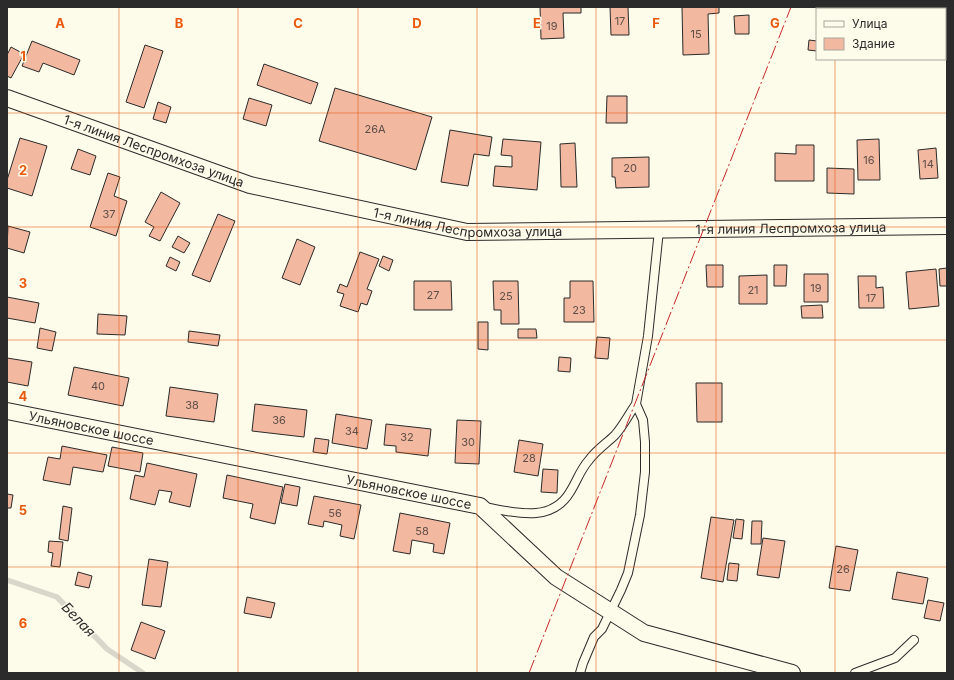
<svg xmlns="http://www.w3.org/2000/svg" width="954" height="680" viewBox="0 0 954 680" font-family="Inter,sans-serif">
<rect width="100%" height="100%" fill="#fdfbea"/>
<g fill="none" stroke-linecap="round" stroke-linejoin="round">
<path stroke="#d8d7c9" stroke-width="5.5" d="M 7,580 L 57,597 L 107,649 L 143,673"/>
</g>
<path fill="#f2b8a0" stroke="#2b2b2b" d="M 540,7 L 581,7 L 581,13 L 563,13 L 564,38 L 541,39 Z
M 610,7 L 628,7 L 629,35 L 611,35 Z
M 682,7 L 719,7 L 719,13 L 708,14 L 709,54 L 683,55 Z
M 871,7 L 900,7 L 900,9 L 871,9 Z
M 931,7 L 947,7 L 947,26 L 945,26 L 945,9 L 931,9 Z
M 749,15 L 749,34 L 735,34 L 734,16 Z
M 809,40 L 817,41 L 817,51 L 808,50 Z
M 32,41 L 80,60 L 74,75 L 43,63 L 39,72 L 22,66 Z
M 145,45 L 163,51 L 144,108 L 126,102 Z
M 11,47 L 24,54 L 11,78 L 7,76 L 7,55 Z
M 264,64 L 318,83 L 311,104 L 257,85 Z
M 335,88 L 432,117 L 416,170 L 319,141 Z
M 607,96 L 627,96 L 627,123 L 606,123 Z
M 249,98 L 272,105 L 266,126 L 243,119 Z
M 158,102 L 171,107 L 166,123 L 153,119 Z
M 450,130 L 492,137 L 489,156 L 474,154 L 468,186 L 441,182 Z
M 20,138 L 47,146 L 32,196 L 7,188 L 7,180 Z
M 503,139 L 541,142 L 537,190 L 493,186 L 495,166 L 512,167 L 512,156 L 501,155 Z
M 879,139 L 880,180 L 858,180 L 857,140 Z
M 575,143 L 577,187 L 561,187 L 560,144 Z
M 796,145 L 814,145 L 814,181 L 775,181 L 775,153 L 796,154 Z
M 936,148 L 938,178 L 920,179 L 918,150 Z
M 78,149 L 96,156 L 90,175 L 71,169 Z
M 649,157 L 649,187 L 616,188 L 615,177 L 612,177 L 612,158 Z
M 827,168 L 854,169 L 854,194 L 827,193 Z
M 108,173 L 120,177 L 114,196 L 127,201 L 116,236 L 90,227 Z
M 161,192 L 180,203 L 160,241 L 149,236 L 154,227 L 145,222 Z
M 218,214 L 235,221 L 210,282 L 192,275 Z
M 8,226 L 30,232 L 24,253 L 7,248 Z
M 178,236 L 190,243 L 184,253 L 172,247 Z
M 297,239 L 315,247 L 300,285 L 282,278 Z
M 360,252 L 379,259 L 367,289 L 372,291 L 367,305 L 361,303 L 358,312 L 340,306 L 344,294 L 337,292 L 340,284 L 347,287 Z
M 383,256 L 393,260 L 389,271 L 379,266 Z
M 170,257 L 180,262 L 176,271 L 166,266 Z
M 706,265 L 723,265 L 723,287 L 707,287 Z
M 774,265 L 787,265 L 786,286 L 774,286 Z
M 947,268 L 947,286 L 940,286 L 939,269 Z
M 936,269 L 939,306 L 909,309 L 906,272 Z
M 804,274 L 828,274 L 828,302 L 804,302 Z
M 767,275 L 767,304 L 739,304 L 739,276 Z
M 858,276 L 876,276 L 876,288 L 883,287 L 884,308 L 859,308 Z
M 414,281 L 451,281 L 452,310 L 414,310 Z
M 493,281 L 518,281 L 519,324 L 501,324 L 501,310 L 494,310 Z
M 570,281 L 593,281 L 594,322 L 564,322 L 564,298 L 570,298 Z
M 7,297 L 39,303 L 35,323 L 7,318 Z
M 822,305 L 823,318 L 802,318 L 801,306 Z
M 98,314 L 127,316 L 125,335 L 97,334 Z
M 478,322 L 488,322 L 488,350 L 478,349 Z
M 40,328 L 56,332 L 52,351 L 37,348 Z
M 518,329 L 536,329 L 537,338 L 518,338 Z
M 189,331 L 220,335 L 218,346 L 188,342 Z
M 597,337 L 610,338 L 608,359 L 595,358 Z
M 559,357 L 571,358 L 570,372 L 558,371 Z
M 7,358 L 32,362 L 28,386 L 7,382 Z
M 74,367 L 129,378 L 123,406 L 68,395 Z
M 696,383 L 722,383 L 722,422 L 697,422 Z
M 170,387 L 218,394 L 214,422 L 166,416 Z
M 255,404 L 307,410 L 304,437 L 252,431 Z
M 336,414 L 372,420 L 367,449 L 332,443 Z
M 457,420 L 481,421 L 479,464 L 455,463 Z
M 386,424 L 431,429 L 428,456 L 396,452 L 396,446 L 384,445 Z
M 315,438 L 329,440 L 327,454 L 313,452 Z
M 519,440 L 543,444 L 538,476 L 514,472 Z
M 62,446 L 107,455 L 103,472 L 73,467 L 70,485 L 43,480 L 48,457 L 60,459 Z
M 112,447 L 143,453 L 140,472 L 108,466 Z
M 147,463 L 197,474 L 190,507 L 169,502 L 172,492 L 159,490 L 155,505 L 130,499 L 135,475 L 144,477 Z
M 543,469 L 558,470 L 557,493 L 541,492 Z
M 227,475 L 283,487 L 275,524 L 250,518 L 253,504 L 223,498 Z
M 285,484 L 300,487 L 297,506 L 281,503 Z
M 7,494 L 13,495 L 11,508 L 7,508 Z
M 314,496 L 361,505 L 354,539 L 340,536 L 342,525 L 324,521 L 323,527 L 308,524 Z
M 63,506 L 72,508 L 68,541 L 59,539 Z
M 400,513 L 450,523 L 444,554 L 433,552 L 434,544 L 412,540 L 410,554 L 393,551 Z
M 711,517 L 734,520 L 723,582 L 701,578 Z
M 736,519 L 744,520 L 742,539 L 733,538 Z
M 752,521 L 762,521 L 761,544 L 751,544 Z
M 763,538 L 785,541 L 779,578 L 757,575 Z
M 49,541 L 63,542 L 60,567 L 51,566 L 53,553 L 48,552 Z
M 836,546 L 858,550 L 850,591 L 829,588 Z
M 149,559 L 168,562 L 161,607 L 142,605 Z
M 729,563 L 739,564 L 737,581 L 727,580 Z
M 78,572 L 92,576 L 89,588 L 75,585 Z
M 897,572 L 928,578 L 923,604 L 892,599 Z
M 247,597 L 275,603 L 271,618 L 244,613 Z
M 928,600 L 944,603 L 940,621 L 924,618 Z
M 141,622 L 165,631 L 155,659 L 131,650 Z"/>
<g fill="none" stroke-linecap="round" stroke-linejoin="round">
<g stroke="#2b2b2b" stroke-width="10">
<path id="lane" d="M 484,507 C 513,512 551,524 570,492 C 577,481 580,470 589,460 C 596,450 607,443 615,435 C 623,426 629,414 636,404
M 580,673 L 583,663 L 594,637 L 602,629 L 621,590 L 628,573 L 640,515 L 645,472 L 645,442 L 643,420 L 636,404 L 648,336 L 659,230
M 855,673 L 895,658 L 914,640"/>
</g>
<g stroke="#2b2b2b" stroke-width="18">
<g id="street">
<path id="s1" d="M 7,98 L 250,185 L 467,232 L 947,226"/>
<path id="s2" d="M 7,411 L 480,506 L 556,577 L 644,633 L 792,673"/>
</g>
</g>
<use href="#lane" stroke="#fdfbea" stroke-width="8"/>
<use href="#street" stroke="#fdfbea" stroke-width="16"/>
<path stroke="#c62828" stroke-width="1" stroke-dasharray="14 3 2 3" stroke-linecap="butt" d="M 529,673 L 791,7"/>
</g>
<path fill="none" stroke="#e8590c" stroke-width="1" stroke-opacity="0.55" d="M 119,7 L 119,673M 238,7 L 238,673M 358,7 L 358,673M 477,7 L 477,673M 596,7 L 596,673M 716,7 L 716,673M 835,7 L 835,9M 835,59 L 835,673M 7,113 L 947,113M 7,227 L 947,227M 7,340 L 947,340M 7,453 L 947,453M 7,567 L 947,567"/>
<g text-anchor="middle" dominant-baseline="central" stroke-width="3" stroke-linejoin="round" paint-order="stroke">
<g font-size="11" fill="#5d4e48">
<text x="620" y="21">17</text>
<text x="552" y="26">19</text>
<text x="696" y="34">15</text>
<text x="375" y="129">26А</text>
<text x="869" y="160">16</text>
<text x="928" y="164">14</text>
<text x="630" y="168">20</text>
<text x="109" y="214">37</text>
<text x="816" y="288">19</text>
<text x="753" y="290">21</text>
<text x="433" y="295">27</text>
<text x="506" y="296">25</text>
<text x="871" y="298">17</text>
<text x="579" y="310">23</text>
<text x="98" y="386">40</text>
<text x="192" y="405">38</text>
<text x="279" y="420">36</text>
<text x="352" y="431">34</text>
<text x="407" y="437">32</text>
<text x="468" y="442">30</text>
<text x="529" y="458">28</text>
<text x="335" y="513">56</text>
<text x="422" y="531">58</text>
<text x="843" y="569">26</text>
</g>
<g font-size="13" fill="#2b2b2b" stroke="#fdfbea">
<text stroke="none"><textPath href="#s1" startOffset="156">1-я линия Леспромхоза улица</textPath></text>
<text stroke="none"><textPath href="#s1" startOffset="480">1-я линия Леспромхоза улица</textPath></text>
<text stroke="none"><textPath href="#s1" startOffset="804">1-я линия Леспромхоза улица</textPath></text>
<text stroke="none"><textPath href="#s2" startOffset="86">Ульяновское шоссе</textPath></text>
<text stroke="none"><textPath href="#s2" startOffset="410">Ульяновское шоссе</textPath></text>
</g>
<g font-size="14" font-style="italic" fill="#2b2b2b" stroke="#fdfbea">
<text transform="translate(79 619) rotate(46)">Белая</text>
</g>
</g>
<g font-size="13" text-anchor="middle" font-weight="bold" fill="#e8590c" stroke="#fdfbea" stroke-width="3" stroke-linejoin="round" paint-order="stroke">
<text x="60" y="28">A</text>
<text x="179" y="28">B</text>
<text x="298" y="28">C</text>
<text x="417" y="28">D</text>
<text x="537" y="28">E</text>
<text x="656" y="28">F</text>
<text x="775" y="28">G</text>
<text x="23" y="61">1</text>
<text x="23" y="175">2</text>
<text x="23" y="288">3</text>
<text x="23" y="401">4</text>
<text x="23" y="515">5</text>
<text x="23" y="628">6</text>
</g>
<rect width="954" height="680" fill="none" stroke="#2b2b2b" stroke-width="16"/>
<rect x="816" y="8" width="130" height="52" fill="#fdfbea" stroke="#a9a89e"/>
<rect x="824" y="21" width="20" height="6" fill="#fdfbea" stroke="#a9a89e"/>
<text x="852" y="28" font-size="12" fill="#2b2b2b">Улица</text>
<rect x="824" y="38" width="20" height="12" fill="#f2b8a0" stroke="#a9a89e"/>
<text x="852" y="48" font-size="12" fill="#2b2b2b">Здание</text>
</svg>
